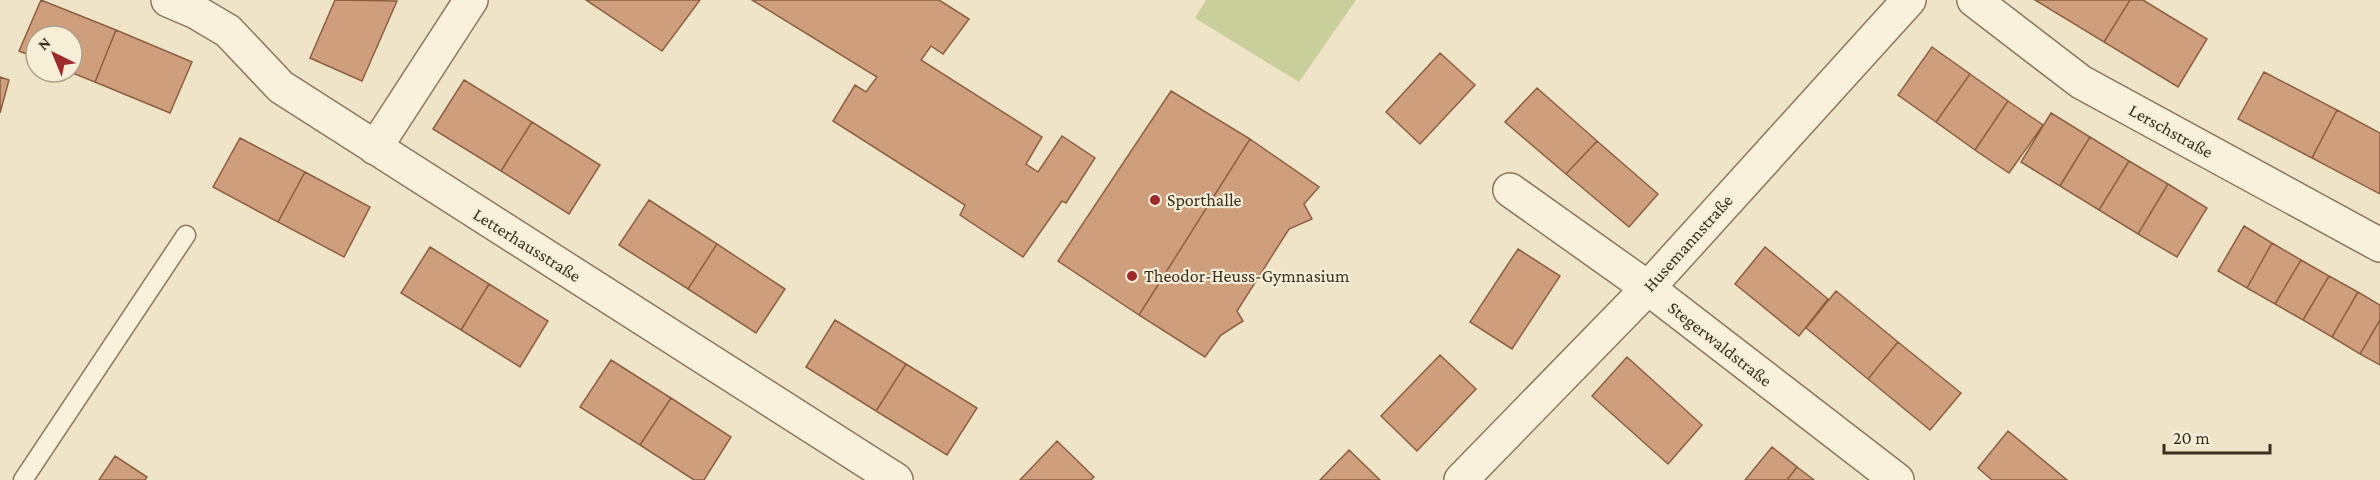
<svg xmlns="http://www.w3.org/2000/svg" width="2380" height="480" viewBox="0 0 2380 480" font-family="'Crimson Pro',serif">
<rect width="100%" height="100%" fill="#f0e4c8"/>
<path fill="#c9cf9b" d="M 1206,0 L 1356,0 L 1299,82 L 1195,18 Z"/>
<path fill="#cf9f7d" stroke="#8d5f41" stroke-width="1.5" d="M 41,0 L 116,30 L 95,82 L 70,72 L 72,36 L 36,36 L 36,58 L 19,51 Z
M 335,0 L 397,1 L 362,81 L 310,58 Z
M 586,0 L 700,0 L 662,51 Z
M 752,0 L 939,0 L 969,19 L 943,54 L 931,46 L 921,60 L 1042,137 L 1026,164 L 1038,172 L 1062,136 L 1095,158 L 1066,203 L 1062,201 L 1023,257 L 960,215 L 965,205 L 833,121 L 855,85 L 866,92 L 877,77 Z
M 2035,0 L 2130,0 L 2104,42 Z
M 2130,0 L 2143,0 L 2207,39 L 2178,87 L 2104,42 Z
M 116,30 L 192,62 L 170,113 L 95,82 Z
M 1932,47 L 1970,74 L 1936,122 L 1898,95 Z
M 1440,53 L 1475,85 L 1420,144 L 1386,112 Z
M 2264,72 L 2337,110 L 2312,158 L 2238,119 Z
M 1970,74 L 2008,101 L 1975,150 L 1936,122 Z
M 0,77 L 9,80 L 0,113 Z
M 464,80 L 532,122 L 501,171 L 433,129 Z
M 1537,88 L 1597,141 L 1566,174 L 1505,122 Z
M 1171,91 L 1250,139 L 1139,315 L 1058,261 Z
M 2008,101 L 2043,125 L 2009,173 L 1975,150 Z
M 2337,110 L 2380,133 L 2380,194 L 2312,158 Z
M 2051,113 L 2090,137 L 2060,186 L 2021,162 Z
M 532,122 L 600,165 L 569,214 L 501,171 Z
M 2090,137 L 2129,161 L 2099,210 L 2060,186 Z
M 240,138 L 305,172 L 278,222 L 213,187 Z
M 1250,139 L 1319,187 L 1304,204 L 1312,219 L 1289,229 L 1237,311 L 1243,321 L 1221,335 L 1205,357 L 1139,315 Z
M 1597,141 L 1658,194 L 1629,227 L 1566,174 Z
M 2129,161 L 2168,184 L 2138,234 L 2099,210 Z
M 305,172 L 370,207 L 344,257 L 278,222 Z
M 2168,184 L 2207,208 L 2177,257 L 2138,234 Z
M 649,200 L 717,244 L 688,289 L 619,245 Z
M 2244,226 L 2272,243 L 2247,288 L 2218,271 Z
M 2272,243 L 2301,260 L 2275,304 L 2247,288 Z
M 717,244 L 785,289 L 756,333 L 688,289 Z
M 430,247 L 489,284 L 461,330 L 401,293 Z
M 1765,247 L 1828,299 L 1799,336 L 1735,284 Z
M 1518,249 L 1560,276 L 1512,349 L 1470,322 Z
M 2301,260 L 2329,276 L 2303,320 L 2275,304 Z
M 2329,276 L 2358,292 L 2332,337 L 2303,320 Z
M 489,284 L 548,321 L 520,367 L 461,330 Z
M 1836,291 L 1898,342 L 1868,379 L 1806,328 Z
M 2358,292 L 2380,305 L 2380,320 L 2360,354 L 2332,337 Z
M 835,320 L 906,364 L 876,411 L 806,367 Z
M 2380,320 L 2380,365 L 2360,354 Z
M 1898,342 L 1961,393 L 1930,430 L 1868,379 Z
M 1440,355 L 1476,389 L 1417,451 L 1381,416 Z
M 1627,357 L 1702,425 L 1668,464 L 1592,396 Z
M 611,360 L 671,398 L 640,445 L 580,407 Z
M 906,364 L 977,408 L 947,455 L 876,411 Z
M 671,398 L 731,437 L 704,480 L 694,480 L 640,445 Z
M 2008,431 L 2067,480 L 1992,480 L 1978,468 Z
M 1057,441 L 1094,477 L 1091,480 L 1020,480 Z
M 1772,447 L 1797,467 L 1787,480 L 1745,480 Z
M 1349,450 L 1380,480 L 1320,480 Z
M 115,456 L 147,477 L 145,480 L 99,480 Z
M 1797,467 L 1814,480 L 1787,480 Z"/>
<g fill="none" stroke-linecap="round" stroke-linejoin="round">
<g stroke="#8d765c" stroke-width="21">
<path id="service" d="M 23,480 L 186,235"/>
</g>
<g stroke="#8d765c" stroke-width="36">
<path id="minor" d="M 168,0 L 196,12 L 228,31 L 281,87 L 896,480
M 1974,0 L 2081,82 L 2380,245
M 375,148 L 471,0
M 1510,190 L 1648,288 L 1897,480
M 1461,480 L 1648,288 L 1909,0"/>
</g>
<use href="#service" stroke="#faf1dc" stroke-width="18"/>
<use href="#minor" stroke="#faf1dc" stroke-width="33"/>
</g>
<g fill="#9e2a2b" stroke="#f7eed8" stroke-width="2">
<circle cx="1155" cy="200" r="6"/>
<circle cx="1132" cy="276" r="6"/>
</g>
<g text-anchor="middle" dominant-baseline="central" stroke-width="4.5" stroke-linejoin="round" paint-order="stroke">
<g font-size="18" fill="#3d2e20" stroke="#f7eed8">
<text transform="translate(2171 131) rotate(29)">Lerschstraße</text>
<text transform="translate(1688 243) rotate(-48)">Husemannstraße</text>
<text transform="translate(527 245) rotate(32)">Letterhausstraße</text>
<text transform="translate(1720 344) rotate(38)">Stegerwaldstraße</text>
</g>
<g font-size="18" fill="#3d2e20" stroke="#f7eed8" text-anchor="start">
<text x="1167" y="200">Sporthalle</text>
<text x="1144" y="276">Theodor-Heuss-Gymnasium</text>
</g>
</g>
<g transform="translate(54 54) rotate(317)"><circle r="28" fill="#f7eed8" stroke="#ada18e" stroke-width="1.5"/>
<path d="M0-4.5L10 22L0 15L-10 22Z" fill="#9e2a2b"/>
<text y="-9" font-size="16" font-weight="bold" text-anchor="middle" fill="#3d2e20">N</text>
</g>
<path d="M2164 444v9h106v-9" fill="none" stroke="#3d2e20" stroke-width="3"/>
<text x="2173" y="444" font-size="18" fill="#3d2e20" stroke="#f7eed8" stroke-width="4.5" paint-order="stroke">20 m</text>
</svg>
